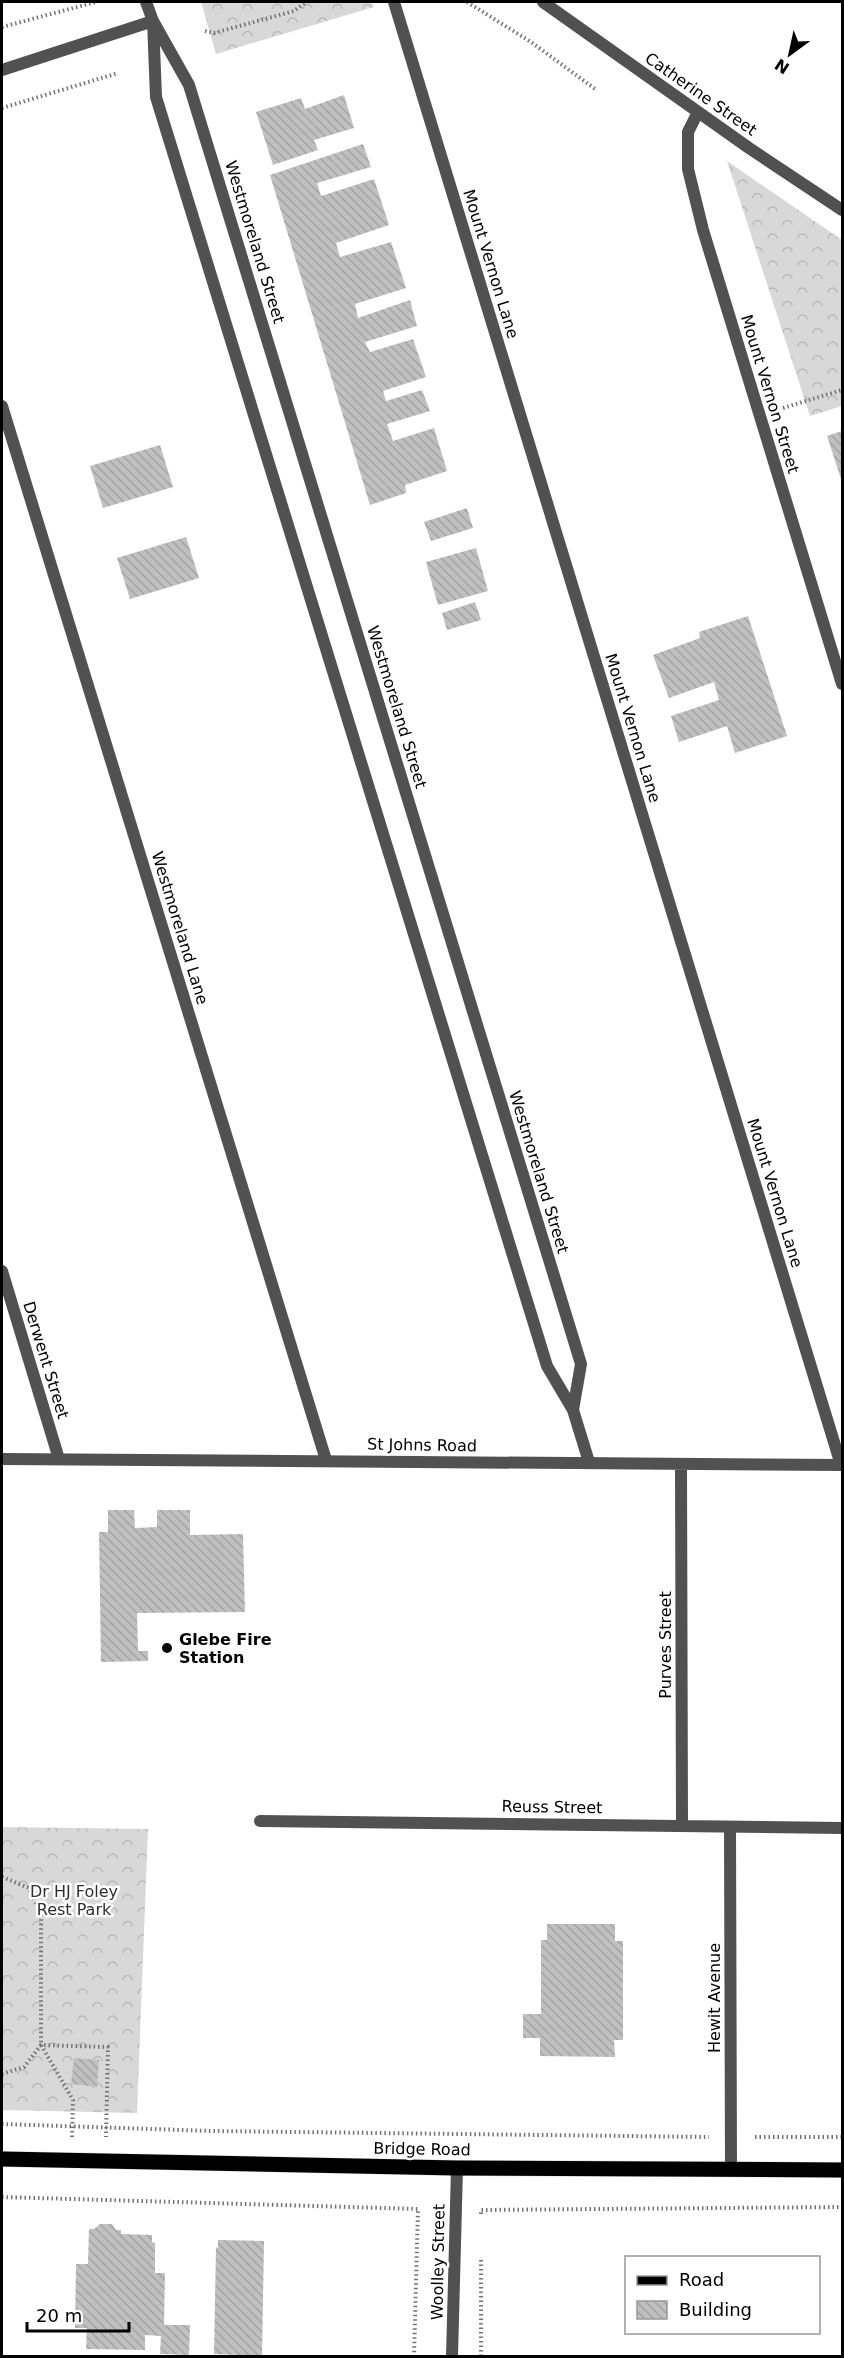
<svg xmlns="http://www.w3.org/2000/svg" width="844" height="2358" viewBox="0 0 844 2358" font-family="'DejaVu Sans',sans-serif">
<defs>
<pattern id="forest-crowns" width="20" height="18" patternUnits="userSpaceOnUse" patternTransform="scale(1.5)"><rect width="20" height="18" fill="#d8d8d8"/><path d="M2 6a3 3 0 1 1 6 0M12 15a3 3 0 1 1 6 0" fill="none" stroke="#b8b8b8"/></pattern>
<pattern id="building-back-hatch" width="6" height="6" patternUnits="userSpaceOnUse" patternTransform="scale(1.5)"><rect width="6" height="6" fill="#c0c0c0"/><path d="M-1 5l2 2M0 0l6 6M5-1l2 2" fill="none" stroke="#a3a3a3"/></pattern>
</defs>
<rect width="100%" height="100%" fill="#fff"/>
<path fill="url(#forest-crowns)" d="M 201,2 L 371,2 L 374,7 L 216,54 Z
M 727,161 L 842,240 L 842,406 L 810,416 Z
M 2,1827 L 148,1829 L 137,2113 L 2,2110 Z"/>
<path fill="url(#building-back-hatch)" d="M 344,95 L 354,128 L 314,140 L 318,150 L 273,165 L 256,112 L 301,98 L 305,109 Z
M 363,144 L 371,167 L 317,183 L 321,196 L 374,179 L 389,225 L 336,243 L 340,257 L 391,242 L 406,288 L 355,304 L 358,318 L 410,300 L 417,326 L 365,342 L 370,352 L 413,339 L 426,377 L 383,391 L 386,401 L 422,390 L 430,411 L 387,424 L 393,441 L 434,428 L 447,471 L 405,485 L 406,493 L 370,505 L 270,175 Z
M 842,431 L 842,482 L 827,436 Z
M 160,445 L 173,487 L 103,508 L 90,466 Z
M 467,508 L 473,528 L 431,541 L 424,522 Z
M 186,537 L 199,578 L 130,599 L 117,558 Z
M 476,548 L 488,591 L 438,605 L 426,562 Z
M 475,602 L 481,620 L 447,630 L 442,613 Z
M 748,616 L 787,736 L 735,753 L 727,726 L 679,742 L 671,716 L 719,700 L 714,682 L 669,698 L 653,655 L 700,638 L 699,632 Z
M 108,1510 L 134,1510 L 135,1528 L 157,1527 L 157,1510 L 190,1510 L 190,1535 L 243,1534 L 245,1612 L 137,1613 L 138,1651 L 148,1651 L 148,1661 L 101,1662 L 99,1532 L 108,1532 Z
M 547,1924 L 615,1924 L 615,1941 L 623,1941 L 623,2040 L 614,2040 L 615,2057 L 540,2056 L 540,2038 L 523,2038 L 523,2014 L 541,2014 L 541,1940 L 547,1940 Z
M 74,2058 L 99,2060 L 97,2087 L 71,2084 Z
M 100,2224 L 112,2224 L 116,2230 L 121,2230 L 121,2234 L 152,2235 L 152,2242 L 155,2243 L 155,2273 L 165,2273 L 164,2325 L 190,2325 L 189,2355 L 160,2354 L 161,2336 L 145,2335 L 145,2350 L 86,2349 L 87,2328 L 75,2328 L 76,2264 L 88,2264 L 89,2229 L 94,2229 Z
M 218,2240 L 264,2241 L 262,2356 L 214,2354 L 216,2247 L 218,2248 Z"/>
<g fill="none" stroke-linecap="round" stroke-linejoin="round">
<g stroke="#dbdbdb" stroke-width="16">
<path id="primary" d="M 2,2159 L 457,2168 L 842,2170"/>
</g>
<path stroke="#737373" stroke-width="4" stroke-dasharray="1.5 3" stroke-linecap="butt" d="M 467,2 L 531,42 L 595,89
M 2,27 L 96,2
M 205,31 L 214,33 L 294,11 L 306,2
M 2,108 L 118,73
M 783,408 L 842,390
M 2,1877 L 29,1888 L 41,1914 L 41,2045 L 73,2100 L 72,2137
M 2,2074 L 24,2067 L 41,2045 L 108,2047 L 106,2137
M 2,2124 L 211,2131 L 709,2137
M 755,2137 L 842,2137
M 2,2197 L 418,2209 L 414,2356
M 481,2214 L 481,2210 L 842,2207
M 481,2356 L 481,2260"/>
<path stroke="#515151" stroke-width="12" d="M 394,2 L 841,1465
M 2,406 L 326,1460
M 730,1827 L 731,2169"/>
<path stroke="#515151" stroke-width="12" d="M 146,2 L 153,21 L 189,85 L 581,1364 L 573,1410
M 543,2 L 749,148 L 842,210
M 153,21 L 156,97 L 547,1366 L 573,1410 L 589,1462
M 2,70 L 153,21
M 698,112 L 688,132 L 688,169 L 703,230 L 842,684
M 2,1271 L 59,1459
M 2,1459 L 842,1465
M 681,1464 L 682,1825
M 260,1821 L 842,1828
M 452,2356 L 457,2168"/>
<use href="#primary" stroke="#000" stroke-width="15"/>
</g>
<circle fill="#000" stroke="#fff" stroke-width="2" cx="167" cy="1648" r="6"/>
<g text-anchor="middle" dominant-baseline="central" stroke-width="5" stroke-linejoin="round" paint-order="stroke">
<g font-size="16" fill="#000" stroke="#fff">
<text transform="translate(701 94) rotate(35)">Catherine Street</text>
<text transform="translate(255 242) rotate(73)">Westmoreland Street</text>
<text transform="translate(491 264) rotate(73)">Mount Vernon Lane</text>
<text transform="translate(770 394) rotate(73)">Mount Vernon Street</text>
<text transform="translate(397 707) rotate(73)">Westmoreland Street</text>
<text transform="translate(633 728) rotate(73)">Mount Vernon Lane</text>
<text transform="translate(180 928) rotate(73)">Westmoreland Lane</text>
<text transform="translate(539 1172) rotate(73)">Westmoreland Street</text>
<text transform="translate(775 1193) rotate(73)">Mount Vernon Lane</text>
<text transform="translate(46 1360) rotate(73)">Derwent Street</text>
<text transform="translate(422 1445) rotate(1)">St Johns Road</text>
<text transform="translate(665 1645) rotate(-90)">Purves Street</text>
<text transform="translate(552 1807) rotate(1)">Reuss Street</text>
<text transform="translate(714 1998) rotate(-90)">Hewit Avenue</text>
<text transform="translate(422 2149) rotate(1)">Bridge Road</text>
<text transform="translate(438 2262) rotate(-89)">Woolley Street</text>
</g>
<g font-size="16" font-weight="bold" fill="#000" stroke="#fff" text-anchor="start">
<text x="179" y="1639">Glebe Fire<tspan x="179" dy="18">Station</tspan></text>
</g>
<g font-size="16" fill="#2f2f2f" stroke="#fff">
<text x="74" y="1891">Dr HJ Foley<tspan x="74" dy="18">Rest Park</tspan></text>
</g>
</g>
<rect width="844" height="2358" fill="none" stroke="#000000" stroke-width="6"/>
<rect x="625" y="2256" width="195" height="78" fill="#ffffff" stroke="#999999" stroke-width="1.5"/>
<rect x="637" y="2276" width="30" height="9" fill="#000000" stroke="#999999" stroke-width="1.5"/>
<text x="679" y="2286" font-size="18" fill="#000000">Road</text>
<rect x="637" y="2301" width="30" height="18" fill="url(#building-back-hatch)" stroke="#999999" stroke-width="1.5"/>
<text x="679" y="2316" font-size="18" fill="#000000">Building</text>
<g transform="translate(790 54) rotate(213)" stroke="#ffffff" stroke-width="4.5" paint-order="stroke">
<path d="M0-4.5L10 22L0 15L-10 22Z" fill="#000000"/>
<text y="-9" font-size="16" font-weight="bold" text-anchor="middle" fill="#000000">N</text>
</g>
<path d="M27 2322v9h102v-9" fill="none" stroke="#000000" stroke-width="3"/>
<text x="36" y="2322" font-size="18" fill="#000000" stroke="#ffffff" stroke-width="4.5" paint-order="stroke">20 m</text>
</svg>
